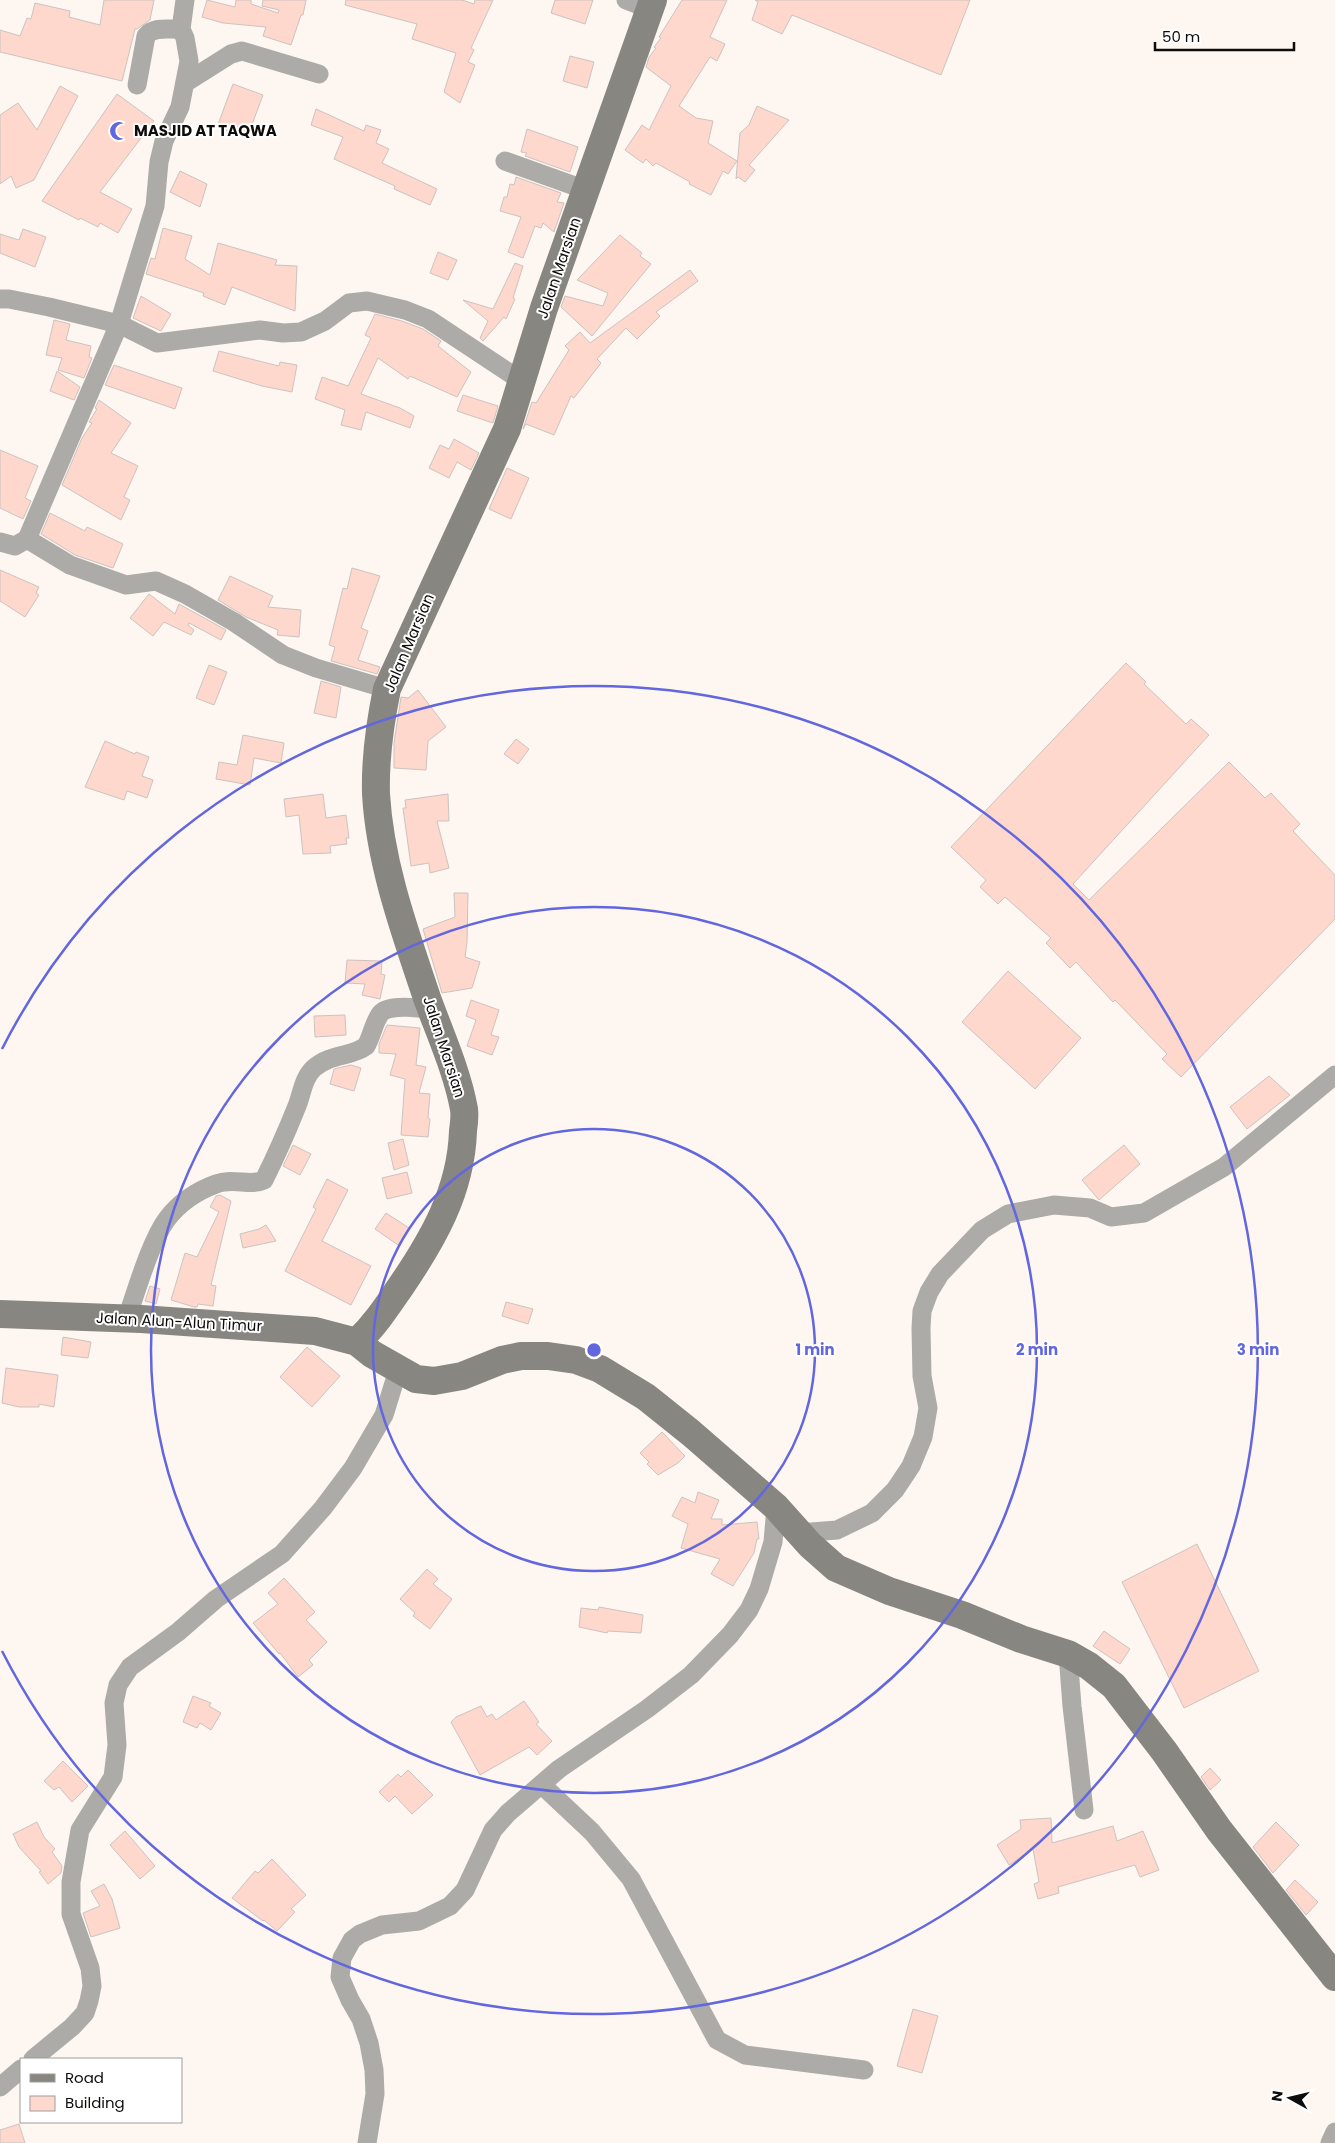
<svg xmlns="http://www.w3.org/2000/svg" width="1335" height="2143" font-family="Poppins,sans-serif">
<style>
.building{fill:#fed7cd;stroke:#ccc3c0}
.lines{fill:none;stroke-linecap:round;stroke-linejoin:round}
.street{stroke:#acaba8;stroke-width:19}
.secondary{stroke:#878681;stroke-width:28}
.ring{fill:none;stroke:#6266df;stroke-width:2.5}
.labels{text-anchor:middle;stroke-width:4;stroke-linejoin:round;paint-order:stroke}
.poi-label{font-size:15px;font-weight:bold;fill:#0e0c0a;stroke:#fff;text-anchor:start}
.street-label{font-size:15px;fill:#0e0c0a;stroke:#fff}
.centre{fill:#6266df;stroke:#fff;stroke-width:2.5}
.ring-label{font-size:15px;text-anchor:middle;font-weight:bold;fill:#6266df;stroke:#fff;stroke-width:4;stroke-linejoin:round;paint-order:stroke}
</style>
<rect width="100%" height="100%" fill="#fef7f1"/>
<g class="building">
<polygon points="104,0 154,0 150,20 137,29 135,29 122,81 0,52 0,30 20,36 27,18 31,19 35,3 70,11 69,17 100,25"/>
<polygon points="207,0 235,7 236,0 251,0 251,4 278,13 279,10 262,6 263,0 306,0 303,15 301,15 291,45 263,36 266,27 223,23 202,17"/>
<polygon points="346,0 462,0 474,4 475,0 493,0 471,48 474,50 468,62 475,65 460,103 444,92 456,53 412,39 417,24 345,5"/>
<polygon points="555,0 593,0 585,24 551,13"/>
<polygon points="682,0 727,0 710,37 725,44 717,61 710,57 679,106 696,118 713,121 708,143 737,161 728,174 723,171 711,195 689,184 690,182 656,163 653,166 646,159 643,163 625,150 642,125 649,130 671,86 646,67 649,57 656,48 654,47 661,38 659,37"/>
<polygon points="755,0 970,0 941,75 792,15 782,34 752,20 758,2"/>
<polygon points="570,56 594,62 587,88 563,81"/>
<polygon points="233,84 263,95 247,138 217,127"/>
<polygon points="60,86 78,96 34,180 16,188 11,176 0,184 0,115 18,103 37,130"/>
<polygon points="117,94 154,121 100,192 132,209 118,233 100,223 98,227 80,218 79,220 42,201"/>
<polygon points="757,106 789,120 749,165 755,170 745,182 738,177 736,179 740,133 749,125"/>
<polygon points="316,109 364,131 366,125 381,130 376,143 389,149 382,163 437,189 430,205 394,189 395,186 334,159 343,137 311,125"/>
<polygon points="527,129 578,147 570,172 525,156 527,153 521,152"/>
<polygon points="180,171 207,184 200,207 170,192"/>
<polygon points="516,177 561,193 557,202 564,203 554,232 543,223 541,228 535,226 523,258 508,252 521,217 500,211 504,197 507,197 510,184 514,185"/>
<polygon points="163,228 192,236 185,259 210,275 218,243 277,260 275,265 297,266 295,311 232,287 225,305 203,296 204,293 146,274 151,258 155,259"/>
<polygon points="23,229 46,237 35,267 0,253 0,234 19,240"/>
<polygon points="620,235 642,253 640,256 651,264 592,336 561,307 565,296 603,306 608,293 577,280"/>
<polygon points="438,252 457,260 448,280 430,273"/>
<polygon points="515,263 523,266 513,298 515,299 506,319 504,317 483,341 480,338 488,321 463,300 493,309"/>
<polygon points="690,270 698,281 656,312 660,316 637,339 626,328 597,359 601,363 574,398 571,396 554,435 526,424 523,429 532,402 536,403 569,350 565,346 580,332 590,343"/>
<polygon points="141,296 171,314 161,331 133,318"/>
<polygon points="375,314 402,321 423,329 441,341 438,346 471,372 457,397 410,376 408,379 378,358 361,394 400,408 414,416 410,428 366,412 361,430 341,425 345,410 315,399 322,377 348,386 371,338 365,335"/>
<polygon points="54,320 70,324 66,340 91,346 89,357 92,358 84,378 58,370 62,358 46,355"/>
<polygon points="219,351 279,366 280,362 297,365 292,392 262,386 213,371"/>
<polygon points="114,365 182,388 175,409 105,385"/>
<polygon points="57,371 80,387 74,400 50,391"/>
<polygon points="463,395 498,406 493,423 457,411"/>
<polygon points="99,400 131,423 111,453 138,466 124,497 130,500 121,520 62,485 82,438 92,423 89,422 97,409 95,408"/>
<polygon points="454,439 479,453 471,470 457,462 449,478 429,468 440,445 449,449"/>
<polygon points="0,450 38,466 25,498 31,501 23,519 0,508"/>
<polygon points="507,468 529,478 511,519 489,509"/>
<polygon points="50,513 85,531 87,527 123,544 113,568 75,555 41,534"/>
<polygon points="352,568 380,576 361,628 368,631 358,660 380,667 377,674 331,661 335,647 329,645 343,588 347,589"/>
<polygon points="0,570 39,587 36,593 39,595 25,617 0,601"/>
<polygon points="230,576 273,596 268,607 301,610 299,637 277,635 278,630 246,617 218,600"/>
<polygon points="149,594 175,614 179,604 226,630 221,640 189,623 188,625 194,630 191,635 164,622 153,636 130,618"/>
<polygon points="1126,663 1146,682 1144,684 1186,724 1191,719 1209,735 1073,884 1089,900 1229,762 1265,798 1271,793 1300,824 1293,831 1335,875 1335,919 1181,1077 1162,1059 1167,1054 1115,1000 1113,1002 1076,962 1070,968 1046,943 1051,938 1005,897 998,904 980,887 986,880 951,847"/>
<polygon points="209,665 227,672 214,705 196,698"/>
<polygon points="321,681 341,687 336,718 314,713"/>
<polygon points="418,690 446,727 428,741 426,770 394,768 394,743 401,697 408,698"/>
<polygon points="243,735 284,743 281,763 254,758 250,785 216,779 219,762 237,765"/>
<polygon points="516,739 529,749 518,764 504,754"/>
<polygon points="105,741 135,754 136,752 149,757 142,776 153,780 147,798 127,791 124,800 85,787"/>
<polygon points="323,794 326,818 346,815 349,838 346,838 347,844 330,846 331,853 303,854 299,815 286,817 284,799"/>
<polygon points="448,794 449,821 437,821 449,868 430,873 429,863 411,866 403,808 406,808 405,800"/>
<polygon points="454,893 468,893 467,942 465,957 480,962 472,988 442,993 423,929 455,917"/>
<polygon points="347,960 382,961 381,974 385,975 380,999 362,995 365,984 345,983"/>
<polygon points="1008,971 1081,1038 1035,1089 962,1022"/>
<polygon points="471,1000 499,1010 491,1035 499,1037 492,1055 467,1046 476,1020 466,1016"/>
<polygon points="345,1015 346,1035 315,1037 314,1016"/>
<polygon points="387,1025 420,1028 416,1065 426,1067 419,1093 430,1094 428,1118 430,1119 428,1137 401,1135 405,1079 390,1075 396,1054 379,1053 379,1044"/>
<polygon points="351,1065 361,1068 354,1091 330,1084 334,1069"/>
<polygon points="1269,1076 1290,1095 1247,1129 1230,1107"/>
<polygon points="403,1139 409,1165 394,1170 388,1143"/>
<polygon points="293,1145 311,1154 300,1175 283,1166"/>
<polygon points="1124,1145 1140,1164 1099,1200 1082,1180"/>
<polygon points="407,1172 412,1193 387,1199 382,1178"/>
<polygon points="327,1179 348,1190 322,1241 371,1266 351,1305 285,1271 316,1209 313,1207"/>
<polygon points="220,1195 231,1201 211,1285 216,1286 213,1306 198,1304 197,1307 194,1307 171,1300 185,1253 197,1257 219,1212 210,1207 216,1196"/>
<polygon points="386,1213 409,1228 398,1245 375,1229"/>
<polygon points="266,1225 276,1241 243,1248 240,1234 259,1229"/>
<polygon points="150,1286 160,1289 156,1304 145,1301"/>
<polygon points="506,1302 533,1309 528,1324 502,1316"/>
<polygon points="63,1337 91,1342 88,1358 61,1355"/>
<polygon points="307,1347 340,1376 312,1407 280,1377"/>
<polygon points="6,1368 58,1375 54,1407 39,1404 39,1407 19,1407 2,1403"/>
<polygon points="662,1432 685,1456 678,1463 658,1475 647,1464 649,1462 640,1453"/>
<polygon points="698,1492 719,1500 711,1519 722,1519 722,1525 757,1522 759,1539 757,1539 754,1553 733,1586 711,1574 720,1559 681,1548 688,1524 672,1516 682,1497 695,1503"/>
<polygon points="1197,1544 1259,1671 1184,1708 1122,1582"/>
<polygon points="427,1569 438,1579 433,1584 452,1599 430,1629 413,1616 415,1613 400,1599"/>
<polygon points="284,1578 315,1612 306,1620 327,1642 309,1660 313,1665 298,1677 280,1653 279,1654 253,1623 278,1604 268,1593"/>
<polygon points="599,1607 643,1615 641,1633 608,1631 607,1633 579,1627 581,1608 598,1610"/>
<polygon points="1104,1631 1130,1649 1120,1664 1093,1646"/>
<polygon points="193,1696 211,1703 209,1706 221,1713 211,1730 200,1723 197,1728 183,1722"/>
<polygon points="524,1701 539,1722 536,1724 552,1741 537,1755 529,1747 480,1775 451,1722 456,1717 481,1706 487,1717 492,1714 496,1720"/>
<polygon points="63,1761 88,1786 72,1802 59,1787 54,1790 44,1781"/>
<polygon points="1210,1768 1221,1780 1210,1790 1201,1777"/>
<polygon points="408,1770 433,1795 412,1814 395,1796 389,1802 379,1792 398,1774 401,1777"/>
<polygon points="1051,1818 1052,1843 1113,1826 1117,1841 1143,1831 1159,1870 1140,1877 1135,1865 1058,1887 1059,1893 1038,1899 1034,1884 1039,1882 1033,1849 1009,1865 997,1845 1021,1829 1020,1820"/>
<polygon points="37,1822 44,1837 55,1849 52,1852 62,1866 61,1873 48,1884 39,1872 41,1871 19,1847 13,1834"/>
<polygon points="1276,1822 1299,1845 1273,1873 1253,1847"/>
<polygon points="125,1831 155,1866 140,1879 110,1845"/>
<polygon points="272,1859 306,1895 291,1909 295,1912 277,1931 264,1920 263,1921 232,1898 255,1871 258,1873"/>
<polygon points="1295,1880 1318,1902 1306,1915 1286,1890"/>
<polygon points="104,1884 112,1899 120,1928 91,1937 83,1913 100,1906 91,1891"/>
<polygon points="913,2009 938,2016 922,2073 897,2066"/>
<polygon points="19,2124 25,2143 0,2143 0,2130"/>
</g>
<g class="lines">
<g class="street">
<polyline points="626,0 649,9"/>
<polyline points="185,83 231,54 242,51 319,74"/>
<path d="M137 85 146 36C154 26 169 30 181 29"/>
<polyline points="505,161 586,190"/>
<polyline points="0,299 9,299 49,307 119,324 157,343 260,330 283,333 301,332 325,321 349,303 367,301 405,310 428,319 523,382"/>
<polyline points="27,539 70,565 126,585 156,581 185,594 234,622 283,655 316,668 387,689"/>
<polyline points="0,542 15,546 27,539 119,324 155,206 159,162 164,141 180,107 189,61 185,38 181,29 185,0"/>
<path d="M127 1318C136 1292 151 1240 167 1219 179 1203 197 1191 216 1184 234 1177 250 1187 264 1180 276 1156 287 1131 297 1106 302 1094 303 1078 314 1068 331 1053 352 1057 366 1046 372 1036 374 1021 381 1013 389 1004 421 1008 433 1010"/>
<polyline points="798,1533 837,1530 872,1513 895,1490 911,1466 923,1437 928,1408 922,1376 921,1328 922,1311 929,1292 940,1274 982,1230 1008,1214 1054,1205 1090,1208 1111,1217 1144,1213 1224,1167 1335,1075"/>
<polyline points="1068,1654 1072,1706 1084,1810"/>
<polyline points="542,1785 592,1832 631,1879 717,2040 745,2055 864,2070"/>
<polyline points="33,2059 72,2027 85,2013 89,2001 92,1986 90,1968 71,1914 71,1882 80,1830 113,1777 117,1745 114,1703 118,1685 130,1667 178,1632 216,1599 282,1554 323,1508 353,1468 384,1415 398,1370"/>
<polyline points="0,2087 21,2069"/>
<polyline points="367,2143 375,2094 374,2070 369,2043 361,2019 350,2000 340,1977 342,1958 352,1940 360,1934 382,1925 419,1921 450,1906 465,1890 493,1830 508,1813 559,1769 647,1709 691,1675 730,1635 749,1610 759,1589 773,1542 776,1507"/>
<polyline points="1330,2143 1335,2132"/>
</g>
<g class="secondary">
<polyline points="0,1314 141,1319 315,1331 357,1342 372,1354 416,1379 434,1381 462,1376 502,1360 521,1356 548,1356 576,1360 600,1369 646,1397 691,1433 776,1507 810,1545 836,1568 889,1591 962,1615 1021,1639 1068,1654 1089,1666 1114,1686 1164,1751 1219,1830 1335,1977"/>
<path d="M357 1342C374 1326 386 1308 399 1289 432 1241 461 1192 463 1131 464 1124 465 1116 464 1109 457 1071 440 1034 427 998 405 932 380 864 376 794 375 759 380 723 387 689L507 429 544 308 653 0"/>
</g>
</g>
<g class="ring">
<circle cx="594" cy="1350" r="221"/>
<circle cx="594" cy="1350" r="443"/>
<path d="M2 1049A664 664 0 1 1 2 1651"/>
</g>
<defs>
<g id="mosque-bare" transform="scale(1.5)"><path d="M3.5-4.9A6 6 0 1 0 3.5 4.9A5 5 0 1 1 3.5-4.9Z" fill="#6266df" stroke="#fff" stroke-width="2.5" paint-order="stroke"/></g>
</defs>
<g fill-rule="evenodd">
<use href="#mosque-bare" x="119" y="131"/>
</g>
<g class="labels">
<g class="poi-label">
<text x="134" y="136">MASJID AT TAQWA</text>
</g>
<g class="street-label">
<text transform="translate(559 268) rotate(-71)" y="5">Jalan Marsian</text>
<text transform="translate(409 643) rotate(-67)" y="5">Jalan Marsian</text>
<text transform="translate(444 1047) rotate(72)" y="5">Jalan Marsian</text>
<text transform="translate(179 1322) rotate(3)" y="5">Jalan Alun-Alun Timur</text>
</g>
</g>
<circle cx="594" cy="1350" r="8" class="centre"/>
<g class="ring-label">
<text x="815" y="1355">1 min</text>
<text x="1037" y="1355">2 min</text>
<text x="1258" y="1355">3 min</text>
</g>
<rect x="20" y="2058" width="162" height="65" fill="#ffffff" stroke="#9f9e9d"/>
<rect x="30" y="2074" width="25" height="8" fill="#878681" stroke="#9f9e9d"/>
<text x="65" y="2083" font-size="15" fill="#0e0c0a">Road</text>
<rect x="30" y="2096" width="25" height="15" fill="#fed7cd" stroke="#9f9e9d"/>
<text x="65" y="2108" font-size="15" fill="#0e0c0a">Building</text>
<g transform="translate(1290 2098) rotate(278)" stroke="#ffffff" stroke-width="4" paint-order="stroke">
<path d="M0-4L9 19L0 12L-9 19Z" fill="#0e0c0a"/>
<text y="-8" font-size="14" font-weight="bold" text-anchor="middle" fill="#0e0c0a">N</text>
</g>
<path d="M1155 42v8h139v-8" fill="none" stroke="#0e0c0a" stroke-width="2.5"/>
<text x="1162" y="42" font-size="15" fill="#0e0c0a" stroke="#ffffff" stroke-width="4" paint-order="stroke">50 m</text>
</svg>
